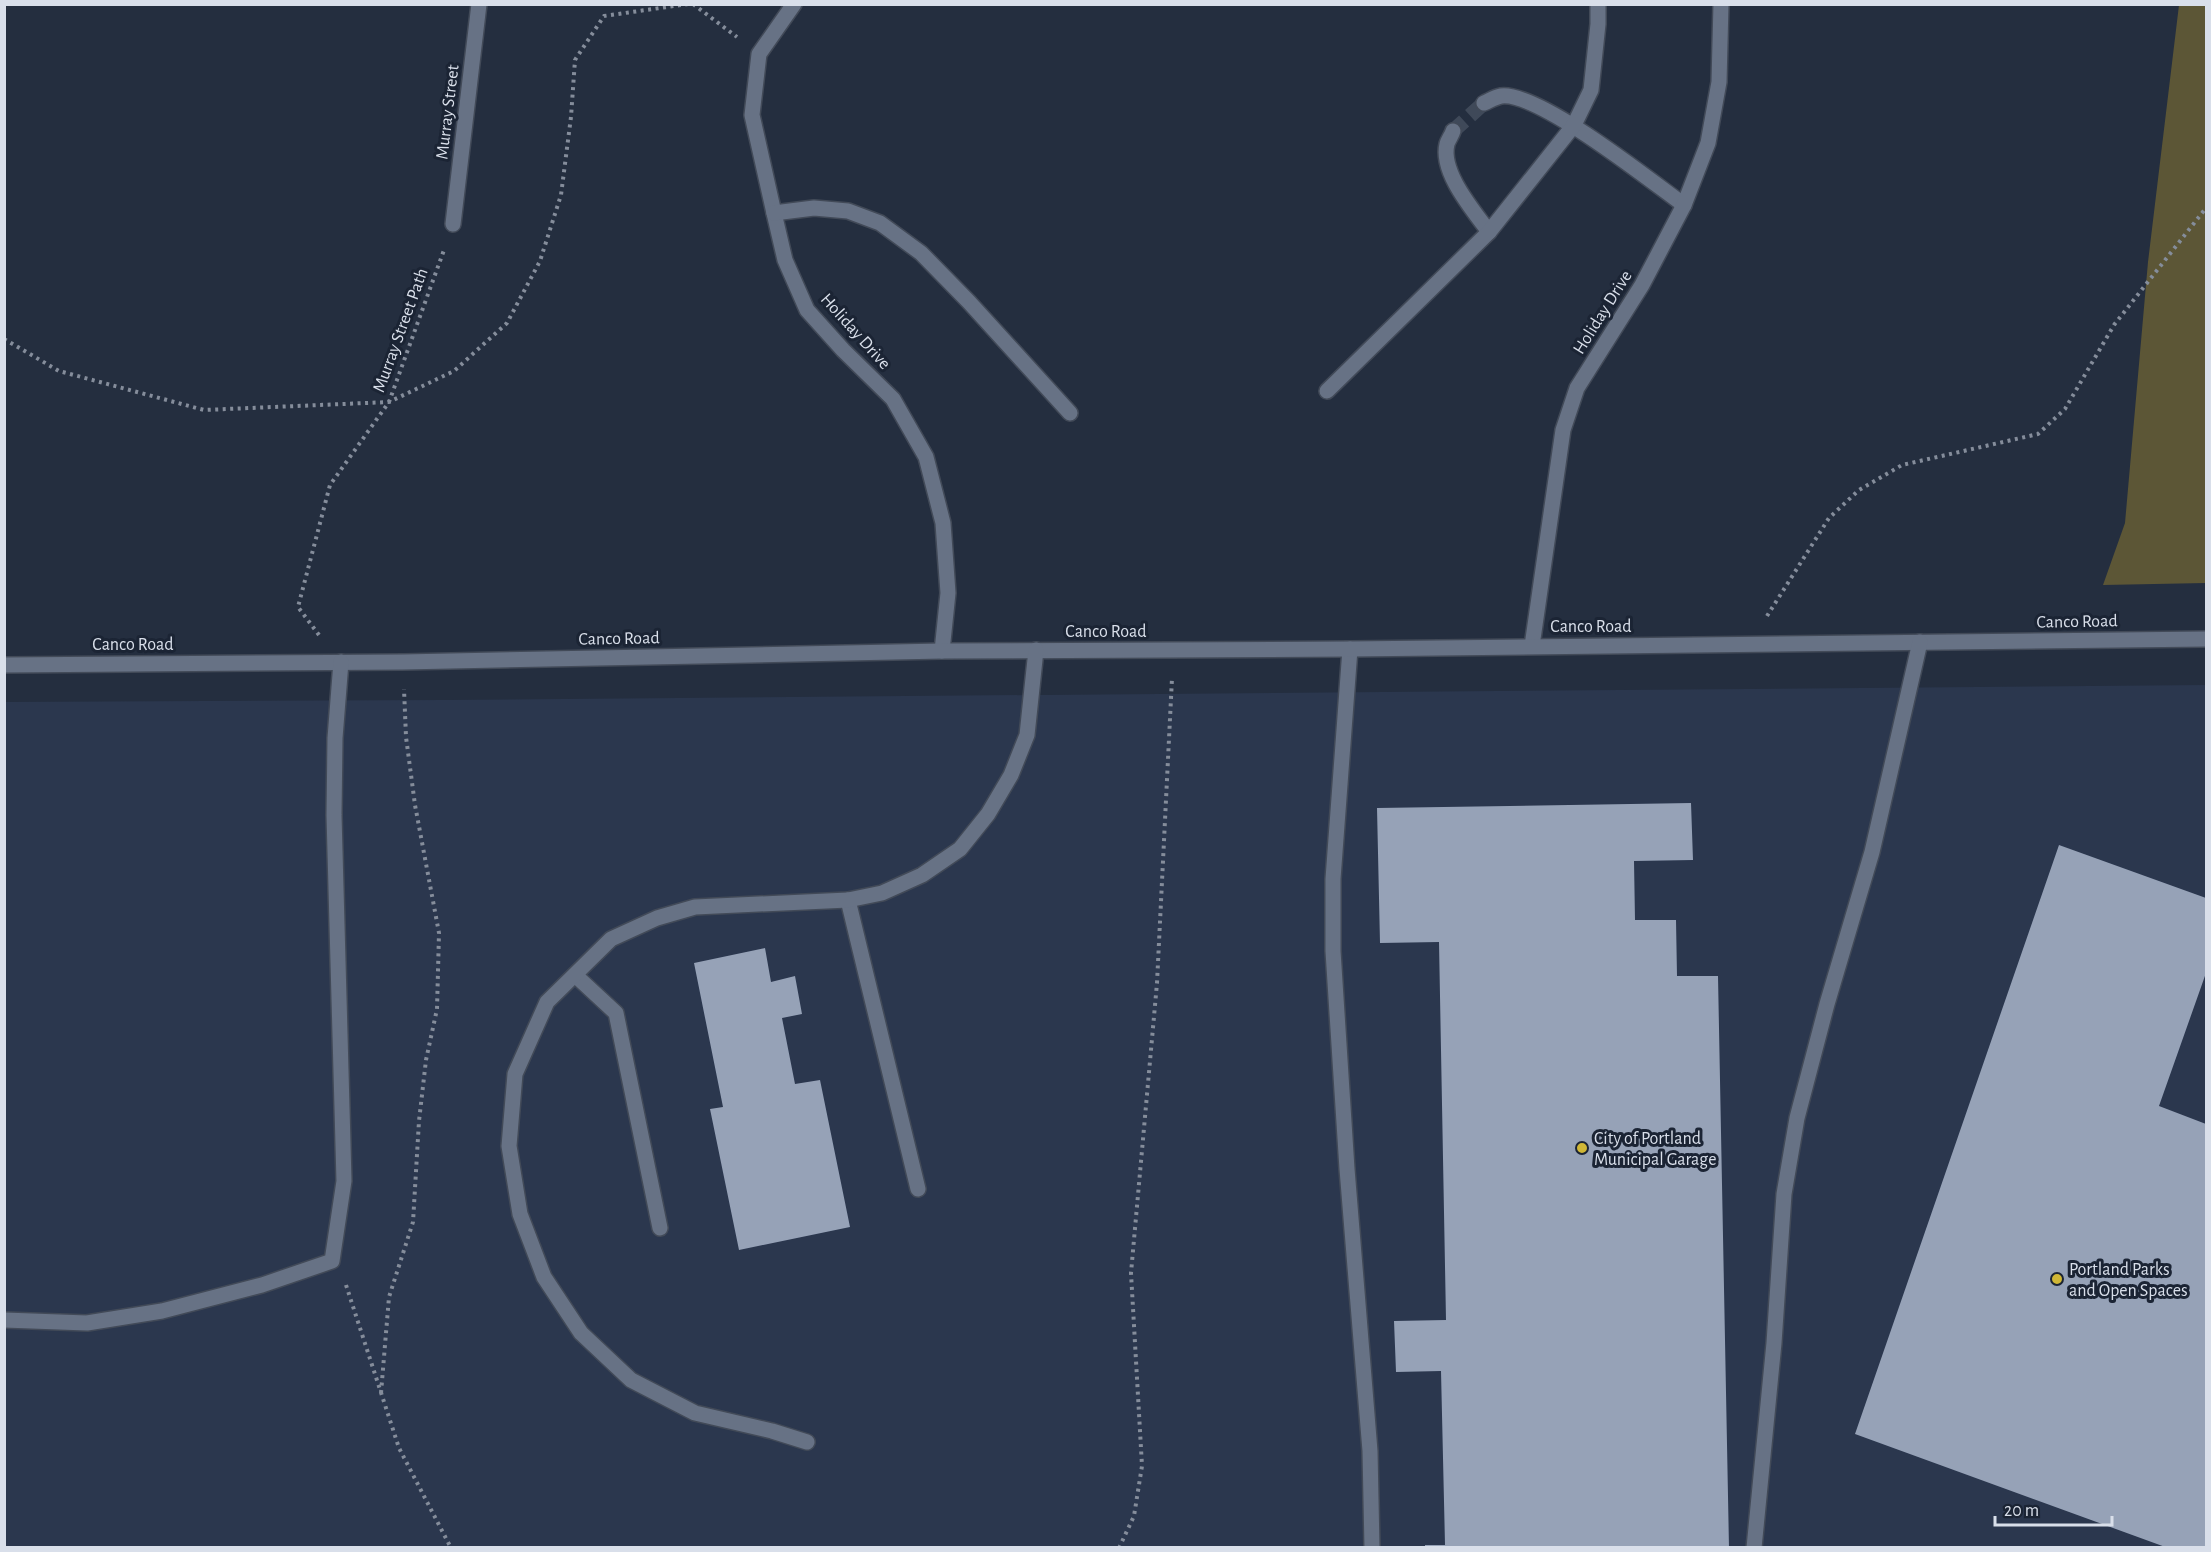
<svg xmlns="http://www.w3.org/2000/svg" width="2211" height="1552" font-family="'Alegreya Sans',sans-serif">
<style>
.built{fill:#2b374e}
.green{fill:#5c5636}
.building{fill:#96a2b7}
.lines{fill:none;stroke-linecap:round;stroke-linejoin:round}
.minor-tunnel{stroke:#3f4959;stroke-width:15;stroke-dasharray:15 8;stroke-linecap:butt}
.minor-casing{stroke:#424a58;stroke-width:18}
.path{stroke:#858d9b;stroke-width:4;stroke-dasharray:3 4.5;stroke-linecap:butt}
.minor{stroke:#677285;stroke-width:15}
.poi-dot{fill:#d0b736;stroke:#1b2434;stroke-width:2}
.labels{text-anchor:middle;stroke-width:6;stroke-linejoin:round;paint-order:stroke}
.street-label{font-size:18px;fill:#d9dfea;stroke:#1b2434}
.poi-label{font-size:18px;fill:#d9dfea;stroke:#1b2434;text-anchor:start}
</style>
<rect width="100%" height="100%" fill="#242e3f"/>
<polygon class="built" points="2206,685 2206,1547 5,1547 4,702 445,700"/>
<polygon class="green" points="2179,5 2206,5 2206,583 2103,585 2125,523 2148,262"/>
<g class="building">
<polygon points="1691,803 1693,860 1634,861 1635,920 1676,920 1677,976 1718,976 1729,1548 1425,1548 1425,1545 1445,1545 1441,1371 1396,1372 1394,1321 1446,1320 1439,942 1380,943 1377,808"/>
<polygon points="2059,845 2206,898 2206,973 2159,1106 2206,1124 2206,1548 2168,1548 1855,1434"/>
<polygon points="765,948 771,982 795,976 802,1014 782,1018 795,1084 820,1080 850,1227 739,1250 710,1109 723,1107 694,963"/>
</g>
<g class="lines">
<polyline class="minor-tunnel" points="1453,131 1484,103"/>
<g class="minor-casing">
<g id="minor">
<polyline points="794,4 759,54 752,115 774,213 785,260 807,310 843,350 893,399 926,457 943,523 948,593 942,651"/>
<path d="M1484 103C1489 101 1495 97 1501 96 1538 91 1651 181 1684 205"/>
<path d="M1453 131C1452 135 1448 140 1447 144 1440 172 1473 210 1489 232"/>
<polyline points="774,213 814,208 848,211 880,223 921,253 969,302 1070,413"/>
<polyline points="453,224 479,4"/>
<polyline points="1327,391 1489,232 1574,125 1591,90 1598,24 1598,4"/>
<polyline points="1532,646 1563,430 1577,388 1642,285 1684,205 1708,143 1719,82 1721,4"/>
<polyline points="1350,649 1333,879 1333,951 1347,1169 1370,1451 1372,1548"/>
<polyline points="4,665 403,662 942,651 1350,649 2206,639"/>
<polyline points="848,900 918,1189"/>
<polyline points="575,975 616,1013 660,1228"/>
<polyline points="4,1320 87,1323 162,1311 262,1285 332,1261 344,1181 334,815 335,738 341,662"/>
<polyline points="807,1442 772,1431 695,1413 631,1380 581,1333 544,1277 520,1214 509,1146 515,1074 547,1002 611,939 657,918 695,907 848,900 882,893 922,875 960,849 988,814 1011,775 1027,735 1036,650"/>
<polyline points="1754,1548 1774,1343 1784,1194 1797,1118 1827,1004 1872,852 1920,642"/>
</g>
</g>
<g class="path">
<polyline points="693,4 737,37"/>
<polyline points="4,339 59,371 204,410 389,402 454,371 507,323 540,261 561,195 571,117 575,60 604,16 688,4"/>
<polyline points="1767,616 1829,518 1859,490 1902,465 2038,434 2065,409 2114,325 2206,208"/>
<polyline points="319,635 298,607 330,485 389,402 444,250"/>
<polyline points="346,1285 399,1448 451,1548"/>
<polyline points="381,1393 389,1297 413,1222 419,1121 426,1060 437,1009 439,933 415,805 406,737 404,689"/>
<polyline points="1119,1548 1134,1516 1142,1466 1131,1273 1157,983 1172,678"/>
</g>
<use href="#minor" class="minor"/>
</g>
<g class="poi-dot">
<circle cx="1582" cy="1148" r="6"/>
<circle cx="2057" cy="1279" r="6"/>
</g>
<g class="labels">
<g class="street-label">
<text transform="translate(447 112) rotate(-83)" y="6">Murray Street</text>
<text transform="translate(1602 312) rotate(-58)" y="6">Holiday Drive</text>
<text transform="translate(400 330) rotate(-70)" y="6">Murray Street Path</text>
<text transform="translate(856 331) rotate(48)" y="6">Holiday Drive</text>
<text transform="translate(2077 621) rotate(-1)" y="6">Canco Road</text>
<text x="1591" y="632">Canco Road</text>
<text x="1106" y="637">Canco Road</text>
<text transform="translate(619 638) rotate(-1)" y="6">Canco Road</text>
<text x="133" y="650">Canco Road</text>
</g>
<g class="poi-label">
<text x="1594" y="1144">City of Portland<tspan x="1594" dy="21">Municipal Garage</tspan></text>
<text x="2069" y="1275">Portland Parks<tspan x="2069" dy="21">and Open Spaces</tspan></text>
</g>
</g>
<rect width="2211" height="1552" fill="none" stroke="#d9dfea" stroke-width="12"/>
<path d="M1995 1516v9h117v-9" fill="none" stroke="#d9dfea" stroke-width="3"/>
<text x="2004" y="1516" font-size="18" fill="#d9dfea" stroke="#1b2434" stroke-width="4.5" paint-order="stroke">20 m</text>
</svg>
